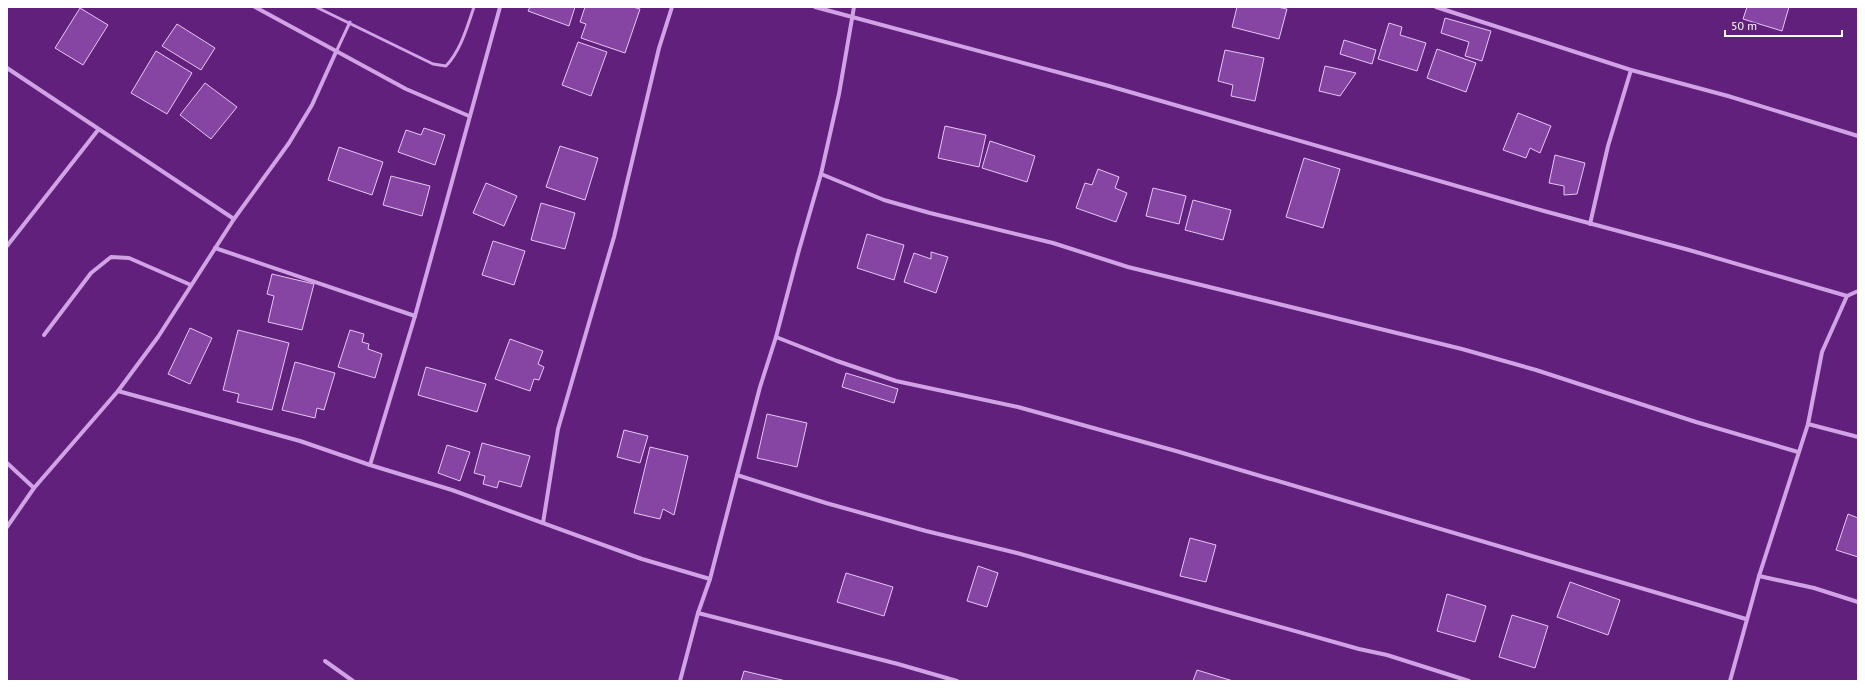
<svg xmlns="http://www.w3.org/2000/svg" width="1865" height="688" font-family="'PT Sans',sans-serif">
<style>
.building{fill:#8645a2;stroke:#e6c5f5}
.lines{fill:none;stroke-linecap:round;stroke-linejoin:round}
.lane{stroke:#d1a2e6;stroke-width:3}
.street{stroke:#d1a2e6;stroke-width:4}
</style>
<rect width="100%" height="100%" fill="#60207b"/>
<g class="building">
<polygon points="530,7 575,7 569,26 528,11"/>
<polygon points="585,7 633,7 640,9 625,53 581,38 586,24 580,22"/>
<polygon points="1237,7 1277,7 1287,9 1279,39 1232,27"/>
<polygon points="1747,7 1789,7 1782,31 1743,19"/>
<polygon points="80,8 108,25 83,65 55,48"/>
<polygon points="1445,18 1491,31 1482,61 1465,56 1469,42 1441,33"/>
<polygon points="1389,23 1402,27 1400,35 1426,43 1417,71 1378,59"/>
<polygon points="177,24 215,48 201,70 162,46"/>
<polygon points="1344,40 1376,50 1372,64 1340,54"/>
<polygon points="578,42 607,52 591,96 562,85"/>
<polygon points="1437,49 1476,63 1466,92 1427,78"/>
<polygon points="1225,50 1264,58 1255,101 1231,96 1233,85 1218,81"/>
<polygon points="156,51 192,73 167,114 131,93"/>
<polygon points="1325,66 1356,73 1340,96 1319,91"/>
<polygon points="205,83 237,107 211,139 180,115"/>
<polygon points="1518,113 1551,126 1540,153 1530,148 1526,158 1503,150"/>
<polygon points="945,126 986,135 979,167 938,158"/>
<polygon points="424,128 445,135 435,165 398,152 406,130 421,135"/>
<polygon points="990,141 1035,156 1027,182 982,168"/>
<polygon points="560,146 598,158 585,200 546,187"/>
<polygon points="339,147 383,162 372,195 328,180"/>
<polygon points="1555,155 1585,163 1577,194 1564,195 1564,186 1549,183"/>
<polygon points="1304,158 1340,169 1323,228 1286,217"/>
<polygon points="1098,169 1119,177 1115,188 1127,193 1116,222 1076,208 1085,183 1092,185"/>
<polygon points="391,176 430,186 422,216 383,205"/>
<polygon points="486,183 517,196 504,226 473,213"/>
<polygon points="1153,188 1186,196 1179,224 1146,216"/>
<polygon points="1193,200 1231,210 1223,240 1185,230"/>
<polygon points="541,203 575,213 565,249 531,240"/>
<polygon points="867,234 904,245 894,280 857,268"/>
<polygon points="493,241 525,251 514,285 482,275"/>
<polygon points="931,252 948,257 936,293 904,282 914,253 931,259"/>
<polygon points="272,274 314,284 302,330 268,322 274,296 267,294"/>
<polygon points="190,328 212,338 190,384 168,374"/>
<polygon points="238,330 289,343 272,410 237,402 239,394 223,390"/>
<polygon points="350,330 364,334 362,342 369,344 368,349 382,354 375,378 338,367"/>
<polygon points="510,339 543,351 538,364 544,367 539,380 534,379 530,391 495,379"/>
<polygon points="295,362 335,373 324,410 317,408 315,418 282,410"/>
<polygon points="426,367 486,384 477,412 418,395"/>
<polygon points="846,373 898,389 894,403 842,387"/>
<polygon points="767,414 807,423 797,467 757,458"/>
<polygon points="624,430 648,436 640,463 617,457"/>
<polygon points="482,443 530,456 521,487 499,481 497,488 483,484 485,476 474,473"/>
<polygon points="447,445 470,452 460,481 438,473"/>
<polygon points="650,447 688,456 674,515 663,509 660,519 634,513"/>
<polygon points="1848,514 1858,518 1858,557 1836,550"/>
<polygon points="1190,538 1216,545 1206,582 1180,576"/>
<polygon points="978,566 998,573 987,607 967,601"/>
<polygon points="846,573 893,587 884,616 837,602"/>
<polygon points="1570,582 1620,600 1608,635 1557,617"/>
<polygon points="1447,594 1486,606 1475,642 1437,631"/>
<polygon points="1512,615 1548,626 1535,668 1499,657"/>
<polygon points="1197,670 1233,681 1193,681"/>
<polygon points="744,671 786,681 741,681"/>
</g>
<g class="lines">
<g class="lane">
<path d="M316 7 433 64 446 66C461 50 467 27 474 7"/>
<polyline points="336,52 350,22"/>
</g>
<g class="street">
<polyline points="255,7 406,89 469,116"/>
<polyline points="815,7 1109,86 1544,211 1689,250 1847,296"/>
<polyline points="1436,7 1631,70 1728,96 1858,136"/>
<polyline points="7,68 234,219"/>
<polyline points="821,174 884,200 930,213 1053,243 1128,267 1462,349 1536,370 1696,422 1798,452"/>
<polyline points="1590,224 1608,146 1631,70"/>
<polyline points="7,246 98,130"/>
<polyline points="215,248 415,316"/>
<polyline points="44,335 91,273 111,257 129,258 191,285"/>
<polyline points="776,337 837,361 896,381 1018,407 1176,451 1746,619"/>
<polyline points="118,391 300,441 370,465 452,490 642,559 710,579"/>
<polyline points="1808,424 1858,437"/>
<polyline points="7,463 34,488"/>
<polyline points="370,465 415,316 500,7"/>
<polyline points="737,475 826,503 926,531 1017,553 1359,649 1387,655 1469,681"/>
<polyline points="543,523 558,429 614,237 659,48 672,7"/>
<polyline points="7,527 34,488 118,391 158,337 234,219 289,143 312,105 336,52"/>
<polyline points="1759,576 1814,588 1858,602"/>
<polyline points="698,613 898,664 957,681"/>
<polyline points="325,661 353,681"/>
<polyline points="680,681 698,613 710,579 760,387 776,337 799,250 821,174 839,94 854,7"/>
<polyline points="1730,681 1759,576 1808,424 1822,352 1847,296 1858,291"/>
</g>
</g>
<rect width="1865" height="688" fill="none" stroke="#ffffff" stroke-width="16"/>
<path d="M1725 30v6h117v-6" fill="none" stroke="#ffffff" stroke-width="2"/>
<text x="1731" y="30" font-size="12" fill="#ffffff" stroke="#60207b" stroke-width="3" paint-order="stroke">50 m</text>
</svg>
